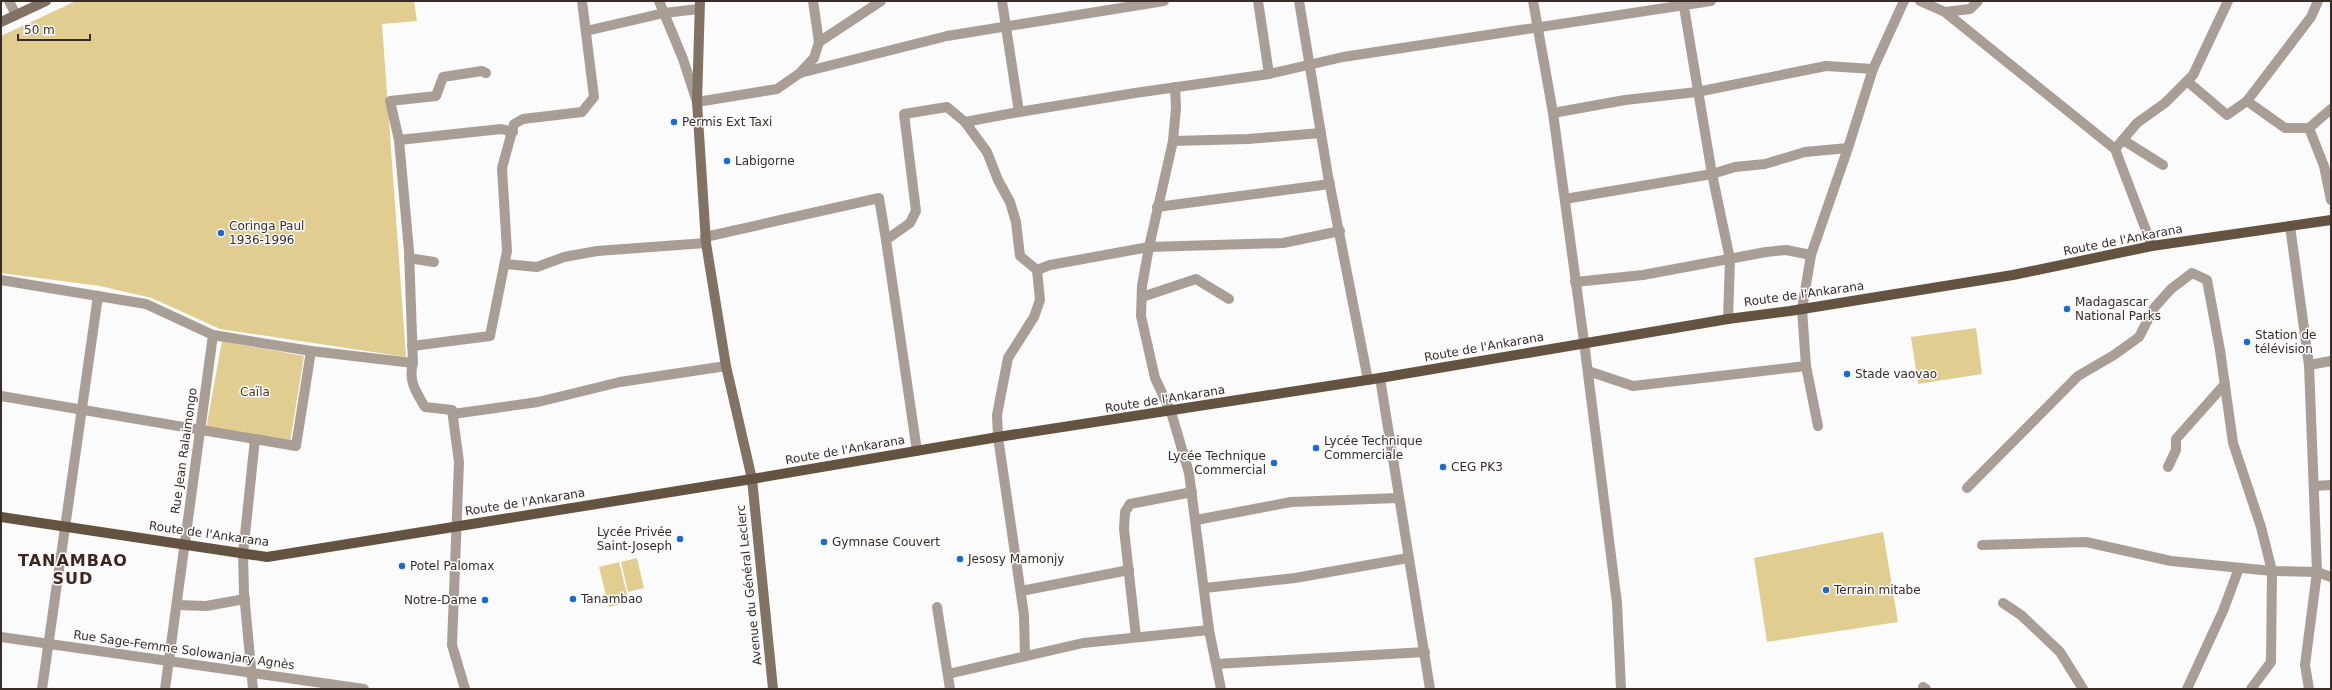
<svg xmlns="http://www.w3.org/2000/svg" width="2332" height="690" font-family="'DejaVu Sans',sans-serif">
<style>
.green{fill:#e1cd90}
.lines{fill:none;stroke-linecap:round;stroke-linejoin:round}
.street{stroke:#a99e95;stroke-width:10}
.secondary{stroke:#817264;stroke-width:10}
.primary{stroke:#655342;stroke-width:10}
.poi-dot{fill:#196ad4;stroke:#fbfbfb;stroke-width:1.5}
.labels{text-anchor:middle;stroke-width:3;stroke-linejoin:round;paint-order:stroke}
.poi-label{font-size:12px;fill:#392c28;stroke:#fbfbfb;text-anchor:start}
.street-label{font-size:12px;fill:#392c28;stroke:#fbfbfb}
.park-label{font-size:12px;fill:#4b401d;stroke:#fbfbfb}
.district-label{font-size:16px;font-weight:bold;letter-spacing:1px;fill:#40261f;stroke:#fbfbfb}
</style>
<rect width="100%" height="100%" fill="#fbfbfb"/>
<g class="green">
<polygon points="76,1 414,1 417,21 382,24 406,357 220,329 152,298 100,286 1,273 1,36"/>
<polygon points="1976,328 1982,374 1918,384 1911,337"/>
<polygon points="222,341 304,356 290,442 206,429"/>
<polygon points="1883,532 1898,622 1767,642 1754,558"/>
<polygon points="637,558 644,588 628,592 621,562"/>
<polygon points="619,562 629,602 609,607 599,567"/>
</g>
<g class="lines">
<g class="street">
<polyline points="9,1 16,15"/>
<polyline points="659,1 664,13 699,9"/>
<polyline points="813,1 819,42"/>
<polyline points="1002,1 1019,112 1135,93 1269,74 1343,57 1711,1"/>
<polyline points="1258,1 1269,74"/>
<polyline points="1299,1 1328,176 1368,380"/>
<polyline points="1533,1 1553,113 1584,342 1617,603 1621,689"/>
<polyline points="1683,1 1712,174 1730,259 1728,319"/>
<polyline points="1920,1 1945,12 2115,149 2152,246"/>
<polyline points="1945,12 1970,9 1978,1"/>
<polyline points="586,31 664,13 683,59 697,102 777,89 800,73 947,36 1164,1"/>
<polyline points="800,73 814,58 819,42 881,1"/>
<polyline points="2187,81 2227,115 2247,101 2285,128 2309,128"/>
<polyline points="1175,87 1176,108 1173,141 1149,247 1142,286 1141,316 1155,378 1171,412 1189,473 1209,630 1221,689"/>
<polyline points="2247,101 2311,17 2318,1"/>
<polyline points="2331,109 2309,128 2324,166 2331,200"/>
<polyline points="1553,113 1625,100 1697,92 1826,66 1873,69"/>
<polyline points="965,122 987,152 998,180 1010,202 1016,222 1020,256 1037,270 1050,265 1149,247 1283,243 1340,231"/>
<polyline points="399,140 390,101 436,96 443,77 482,71 486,73"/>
<polyline points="2123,140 2163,165"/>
<polyline points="1173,141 1248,139 1321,133"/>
<polyline points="2115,149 2137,123 2165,103 2193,75 2228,1"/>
<polyline points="1565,199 1712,174 1735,167 1765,164 1805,152 1848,148"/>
<polyline points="1157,207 1330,184"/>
<polyline points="2290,226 2309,365 2317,572 2305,665 2309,689"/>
<polyline points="705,237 879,198 886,240"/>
<polyline points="409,258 434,262"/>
<polyline points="505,264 537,267 564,257 597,251 706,243"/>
<polyline points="1,280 146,304 213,335 311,351 413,363 409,251 399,140 501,129 513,132"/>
<polyline points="1575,282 1643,275 1766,252 1786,250 1811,255"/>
<polyline points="1142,297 1196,279 1229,299"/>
<polyline points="412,346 490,336 507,251 502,168 514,124 523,119 582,112 594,97 582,1"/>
<path d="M413 363C408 381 416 392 425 407L452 410 459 462 452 645 465 689"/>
<polyline points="2309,365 2331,361"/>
<polyline points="1588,371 1633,386 1806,366"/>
<polyline points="1380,378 1430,689"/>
<polyline points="1,396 296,446 311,351"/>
<polyline points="453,414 538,402 620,382 726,366"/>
<polyline points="1818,426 1806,366 1802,309 1811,255 1848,148 1873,69 1904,1"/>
<polyline points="917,451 886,240 910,223 916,211 904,114 947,107 965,122 1019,112"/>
<polyline points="2168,467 2176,450 2176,439 2225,384"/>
<polyline points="2314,486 2331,485"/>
<polyline points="1967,488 2078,376 2114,355 2139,337 2154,308 2171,289 2192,273 2207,280 2220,350 2233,443 2261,527 2272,571 2271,662 2251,689"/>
<polyline points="1196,520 1291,502 1398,498"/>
<polyline points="1982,545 2086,542 2171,561 2272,571 2317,572 2331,577"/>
<polyline points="1205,588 1295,578 1408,558"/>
<polyline points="1021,591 1129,570"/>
<polyline points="2003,603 2021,615 2060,652 2083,689"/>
<polyline points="177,605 206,606 245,599"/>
<polyline points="937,607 950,689"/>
<polyline points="1,637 364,689"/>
<polyline points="1136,637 1124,529 1125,512 1130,504 1192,492"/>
<polyline points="1025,656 1024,615 998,437 997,415 1008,358 1034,317 1040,300 1037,270"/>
<polyline points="1216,664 1425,652"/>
<polyline points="948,674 1083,643 1209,630"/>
<polyline points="1923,687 1926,689"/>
<polyline points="42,689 98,296"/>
<polyline points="165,689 213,335"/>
<polyline points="253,689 244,593 243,554 255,439"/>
<polyline points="2187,689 2223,611 2239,568"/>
</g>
<g class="secondary">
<polyline points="700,1 697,102 706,243 726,366 752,479 773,689"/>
<polyline points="1,22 46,1"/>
</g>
<polyline class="primary" points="1,517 267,557 752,479 998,437 1380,378 1728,319 1790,311 2013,275 2152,246 2331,220"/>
</g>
<g class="poi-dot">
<circle cx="674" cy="122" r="4"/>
<circle cx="727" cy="161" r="4"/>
<circle cx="221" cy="233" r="4"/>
<circle cx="2067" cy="309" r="4"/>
<circle cx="2247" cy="342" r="4"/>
<circle cx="1847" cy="374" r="4"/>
<circle cx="1316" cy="448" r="4"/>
<circle cx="1274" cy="463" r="4"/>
<circle cx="1443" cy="467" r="4"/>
<circle cx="680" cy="539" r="4"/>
<circle cx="824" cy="542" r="4"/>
<circle cx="960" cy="559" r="4"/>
<circle cx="402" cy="566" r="4"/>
<circle cx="1826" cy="590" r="4"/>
<circle cx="573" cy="599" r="4"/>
<circle cx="485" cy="600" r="4"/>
</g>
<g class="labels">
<g class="poi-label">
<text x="682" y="126">Permis Ext Taxi</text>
<text x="735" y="165">Labigorne</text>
<text x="229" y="230">Coringa Paul<tspan x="229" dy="14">1936-1996</tspan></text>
<text x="2075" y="306">Madagascar<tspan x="2075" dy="14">National Parks</tspan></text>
<text x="2255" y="339">Station de<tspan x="2255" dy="14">télévision</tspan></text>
<text x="1855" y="378">Stade vaovao</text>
<text x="1324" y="445">Lycée Technique<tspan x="1324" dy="14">Commerciale</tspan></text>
<text x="1266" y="460" text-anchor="end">Lycée Technique<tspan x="1266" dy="14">Commercial</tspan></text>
<text x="1451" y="471">CEG PK3</text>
<text x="672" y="536" text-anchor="end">Lycée Privée<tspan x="672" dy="14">Saint-Joseph</tspan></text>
<text x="832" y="546">Gymnase Couvert</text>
<text x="968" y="563">Jesosy Mamonjy</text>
<text x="410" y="570">Potel Palomax</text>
<text x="1834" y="594">Terrain mitabe</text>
<text x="581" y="603">Tanambao</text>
<text x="477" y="604" text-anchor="end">Notre-Dame</text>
</g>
<g class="street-label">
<text transform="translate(2123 240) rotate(-11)" y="4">Route de l'Ankarana</text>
<text transform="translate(1804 294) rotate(-8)" y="4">Route de l'Ankarana</text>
<text transform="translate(1484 347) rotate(-10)" y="4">Route de l'Ankarana</text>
<text transform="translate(1165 399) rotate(-9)" y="4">Route de l'Ankarana</text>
<text transform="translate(845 450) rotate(-10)" y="4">Route de l'Ankarana</text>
<text transform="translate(184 451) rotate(-82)" y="4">Rue Jean Ralaimongo</text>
<text transform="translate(525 502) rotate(-9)" y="4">Route de l'Ankarana</text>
<text transform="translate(209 534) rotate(8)" y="4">Route de l'Ankarana</text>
<text transform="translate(749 585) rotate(-96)" y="4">Avenue du Général Leclerc</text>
<text transform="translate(184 650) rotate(8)" y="4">Rue Sage-Femme Solowanjary Agnès</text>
</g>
<g class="park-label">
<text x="255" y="396">Caïla</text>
</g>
<g class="district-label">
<text x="73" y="566">TANAMBAO<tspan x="73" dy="18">SUD</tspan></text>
</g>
</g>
<rect width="2332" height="690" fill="none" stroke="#392c28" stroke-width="4"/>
<path d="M18 34v6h72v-6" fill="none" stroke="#392c28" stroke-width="2"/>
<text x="24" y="34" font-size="12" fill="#392c28" stroke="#fbfbfb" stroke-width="3" paint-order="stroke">50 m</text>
</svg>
